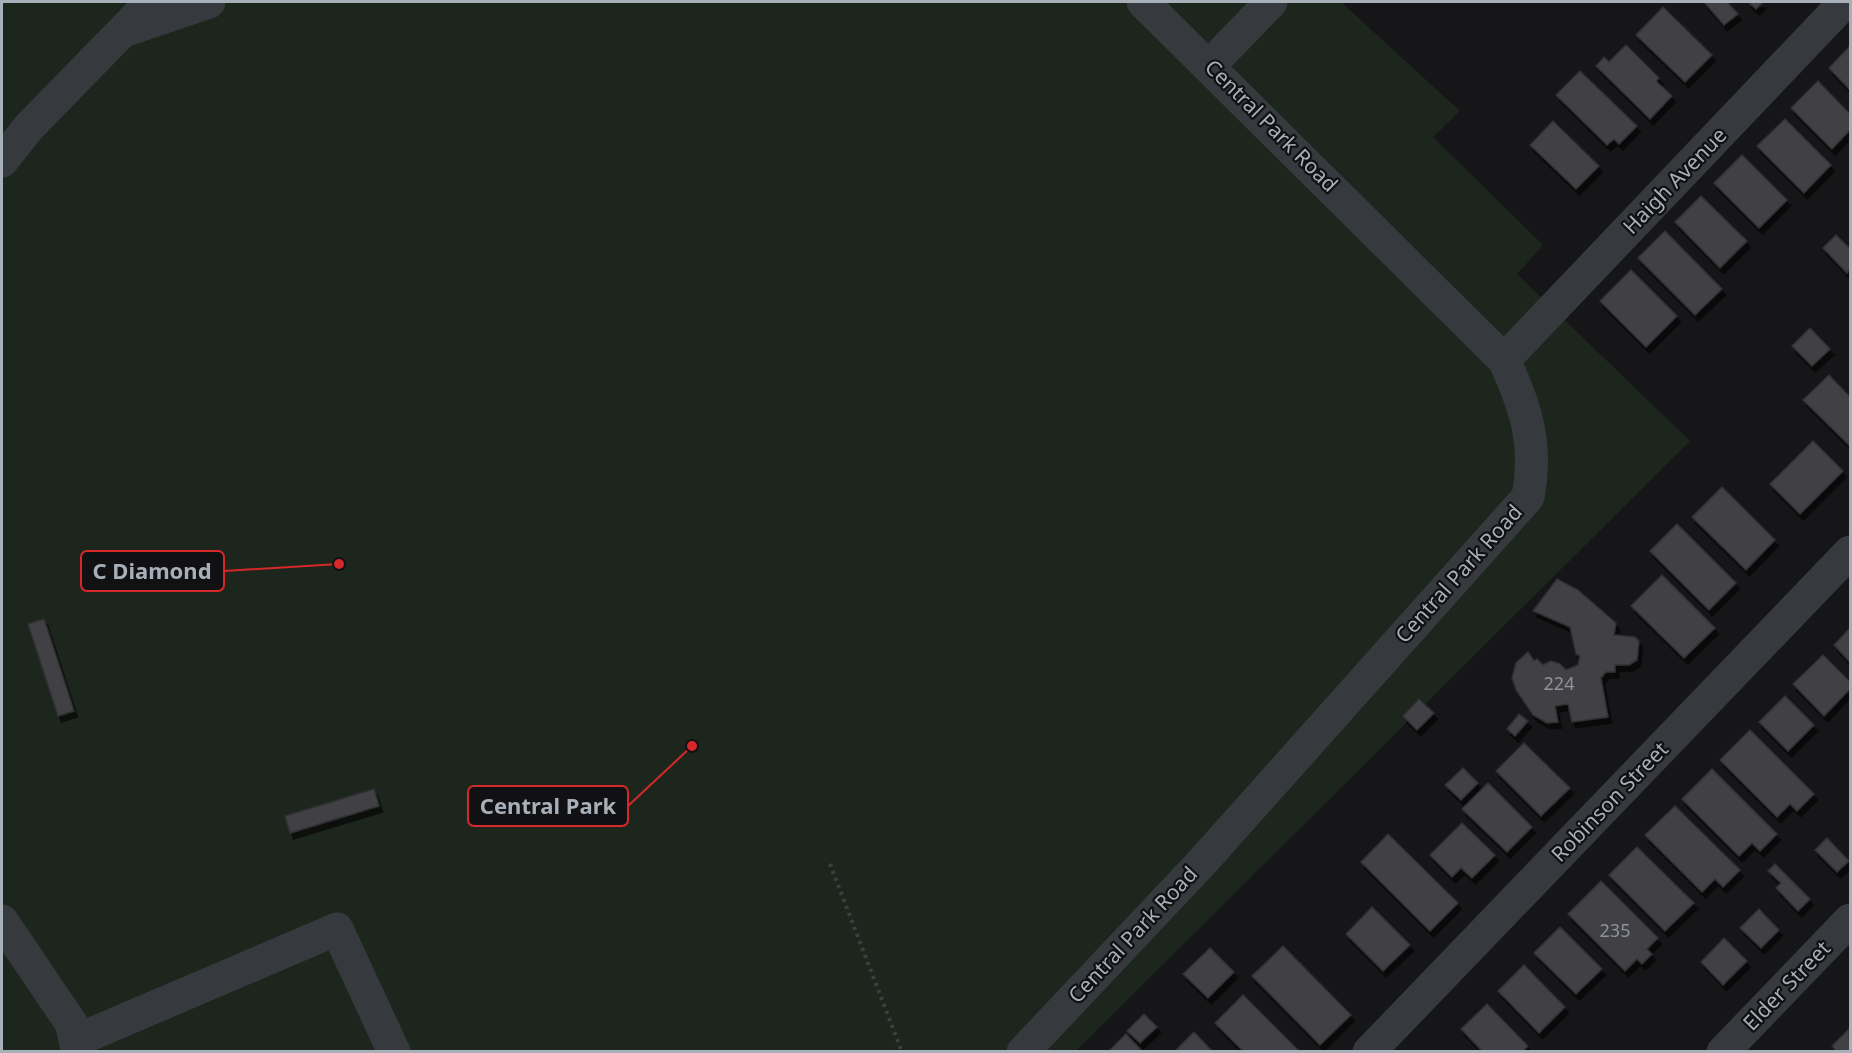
<svg xmlns="http://www.w3.org/2000/svg" width="1852" height="1053" font-family="'Noto Sans',sans-serif">
<style>
.green{fill:#1d261d}
.building{fill:#404145;stroke:#303034;stroke-width:1.5;filter:url(#shadow)}
.lines{fill:none;stroke-linecap:round;stroke-linejoin:round}
.path{stroke:#3c4044;stroke-width:4;stroke-dasharray:3 4.5;stroke-linecap:butt}
.minor{stroke:#36393d;stroke-width:33}
.labels{text-anchor:middle;stroke-width:4.5;stroke-linejoin:round;paint-order:stroke}
.number-label{font-size:18px;fill:#8d949c}
.street-label{font-size:21px;fill:#a7afb9;stroke:#111113}
.leader{fill:none;stroke:#d62828;stroke-width:2}
.callout-dot{fill:#d62828;stroke:#111113;stroke-width:2}
.callout{fill:#111113;stroke:#d62828;stroke-width:2}
.callout-label{font-size:22px;text-anchor:middle;font-weight:bold;fill:#a7afb9}
</style>
<defs>
<filter id="shadow"><feDropShadow dx="3.5" dy="6" stdDeviation="0" flood-color="#0009"/></filter>
</defs>
<rect width="100%" height="100%" fill="#161618"/>
<polygon class="green" points="2,2 1341,2 1460,111 1433,137 1543,245 1517,274 1690,441 1076,1051 2,1052"/>
<g class="building">
<polygon points="1704,2 1727,2 1738,14 1724,25"/>
<polygon points="1748,2 1763,2 1756,9"/>
<polygon points="1663,7 1712,55 1685,82 1636,35"/>
<polygon points="1626,45 1659,78 1656,81 1672,96 1650,119 1596,66 1604,57 1609,62"/>
<polygon points="1850,46 1850,90 1829,68"/>
<polygon points="1580,71 1637,126 1619,144 1614,139 1607,145 1556,95"/>
<polygon points="1818,81 1850,114 1850,130 1832,149 1791,108"/>
<polygon points="1785,119 1831,165 1804,193 1757,146"/>
<polygon points="1553,121 1599,166 1576,189 1530,145"/>
<polygon points="1742,155 1787,200 1759,228 1714,183"/>
<polygon points="1701,196 1747,241 1720,268 1675,222"/>
<polygon points="1665,231 1722,289 1695,315 1638,258"/>
<polygon points="1836,235 1850,249 1850,269 1847,273 1823,248"/>
<polygon points="1631,270 1677,316 1646,347 1600,301"/>
<polygon points="1810,328 1830,349 1812,366 1792,346"/>
<polygon points="1829,375 1850,397 1850,446 1803,400"/>
<polygon points="1813,441 1843,471 1800,514 1770,484"/>
<polygon points="1722,487 1775,540 1746,570 1692,517"/>
<polygon points="1677,524 1736,583 1709,610 1650,551"/>
<polygon points="1662,575 1715,628 1684,658 1631,606"/>
<polygon points="1557,579 1578,590 1616,623 1614,635 1635,637 1639,641 1637,660 1629,665 1615,665 1615,672 1606,672 1601,678 1608,717 1572,722 1568,704 1555,706 1558,722 1547,723 1533,715 1516,690 1512,678 1516,663 1528,652 1534,661 1537,659 1543,665 1551,661 1560,664 1566,670 1578,665 1580,656 1576,654 1570,627 1533,611"/>
<polygon points="44,619 74,711 58,716 28,624"/>
<polygon points="1850,628 1850,662 1834,645"/>
<polygon points="1823,655 1850,682 1850,689 1824,716 1793,684"/>
<polygon points="1785,696 1814,725 1788,751 1759,722"/>
<polygon points="1419,699 1434,713 1417,730 1403,716"/>
<polygon points="1519,714 1528,721 1515,736 1507,729"/>
<polygon points="1750,730 1814,794 1797,811 1790,804 1777,817 1720,760"/>
<polygon points="1524,743 1570,788 1541,816 1496,771"/>
<polygon points="1463,768 1478,783 1461,800 1445,785"/>
<polygon points="1712,769 1777,834 1760,851 1752,843 1739,856 1682,799"/>
<polygon points="1488,783 1532,827 1507,852 1462,809"/>
<polygon points="374,789 379,806 290,833 285,816"/>
<polygon points="1675,806 1740,870 1723,887 1715,879 1702,892 1645,835"/>
<polygon points="1462,823 1495,855 1472,878 1461,868 1452,877 1430,855"/>
<polygon points="1388,834 1458,903 1430,931 1361,862"/>
<polygon points="1827,838 1849,861 1837,872 1815,850"/>
<polygon points="1637,847 1694,903 1665,931 1609,875"/>
<polygon points="1775,864 1810,899 1798,911 1776,888 1781,883 1768,871"/>
<polygon points="1601,881 1658,938 1647,949 1652,954 1642,964 1637,959 1625,971 1568,914"/>
<polygon points="1372,907 1410,945 1383,971 1346,934"/>
<polygon points="1759,909 1779,930 1761,948 1740,928"/>
<polygon points="1560,927 1602,969 1576,994 1534,953"/>
<polygon points="1724,938 1747,961 1723,985 1701,962"/>
<polygon points="1283,946 1351,1015 1320,1045 1252,976"/>
<polygon points="1210,948 1234,972 1208,998 1183,974"/>
<polygon points="1524,965 1565,1007 1539,1033 1498,991"/>
<polygon points="1243,995 1300,1052 1244,1052 1215,1023"/>
<polygon points="1487,1004 1528,1046 1522,1052 1483,1052 1461,1029"/>
<polygon points="1144,1014 1157,1027 1140,1043 1127,1031"/>
<polygon points="1849,1029 1850,1052 1837,1052 1832,1046"/>
<polygon points="1194,1032 1213,1052 1174,1052"/>
<polygon points="1126,1034 1143,1052 1108,1052"/>
</g>
<g class="lines">
<polyline class="path" points="830,864 902,1052"/>
<g class="minor">
<polyline points="129,29 209,2"/>
<polyline points="1210,65 1271,2"/>
<polyline points="2,161 28,128 151,2"/>
<polyline points="1504,360 1845,2"/>
<polyline points="2,921 71,1023 78,1052"/>
<polyline points="75,1041 337,929 394,1052"/>
<path d="M1023 1052 1204 860 1528 497C1538 444 1526 407 1504 360L1143 2"/>
<polyline points="1369,1052 1850,552"/>
<polyline points="1723,1052 1850,920"/>
</g>
</g>
<g class="labels">
<g class="number-label">
<text x="1559" y="690">224</text>
<text x="1615" y="937">235</text>
</g>
<g class="street-label">
<text transform="translate(1271 126) rotate(45)" y="7">Central Park Road</text>
<text transform="translate(1675 181) rotate(-46)" y="7">Haigh Avenue</text>
<text transform="translate(1459 574) rotate(-48)" y="7">Central Park Road</text>
<text transform="translate(1610 802) rotate(-46)" y="7">Robinson Street</text>
<text transform="translate(1133 935) rotate(-47)" y="7">Central Park Road</text>
<text transform="translate(1787 986) rotate(-46)" y="7">Elder Street</text>
</g>
</g>
<path class="leader" d="M339 564L224 571M692 746L628 806"/>
<g class="callout-dot">
<circle cx="339" cy="564" r="6"/>
<circle cx="692" cy="746" r="6"/>
</g>
<g class="callout">
<rect x="81" y="551" width="143" height="40" rx="6"/>
<rect x="468" y="786" width="160" height="40" rx="6"/>
</g>
<g class="callout-label">
<text x="152" y="579">C Diamond</text>
<text x="548" y="814">Central Park</text>
</g>
<rect width="1852" height="1053" fill="none" stroke="#a7afb9" stroke-width="6"/>
</svg>
